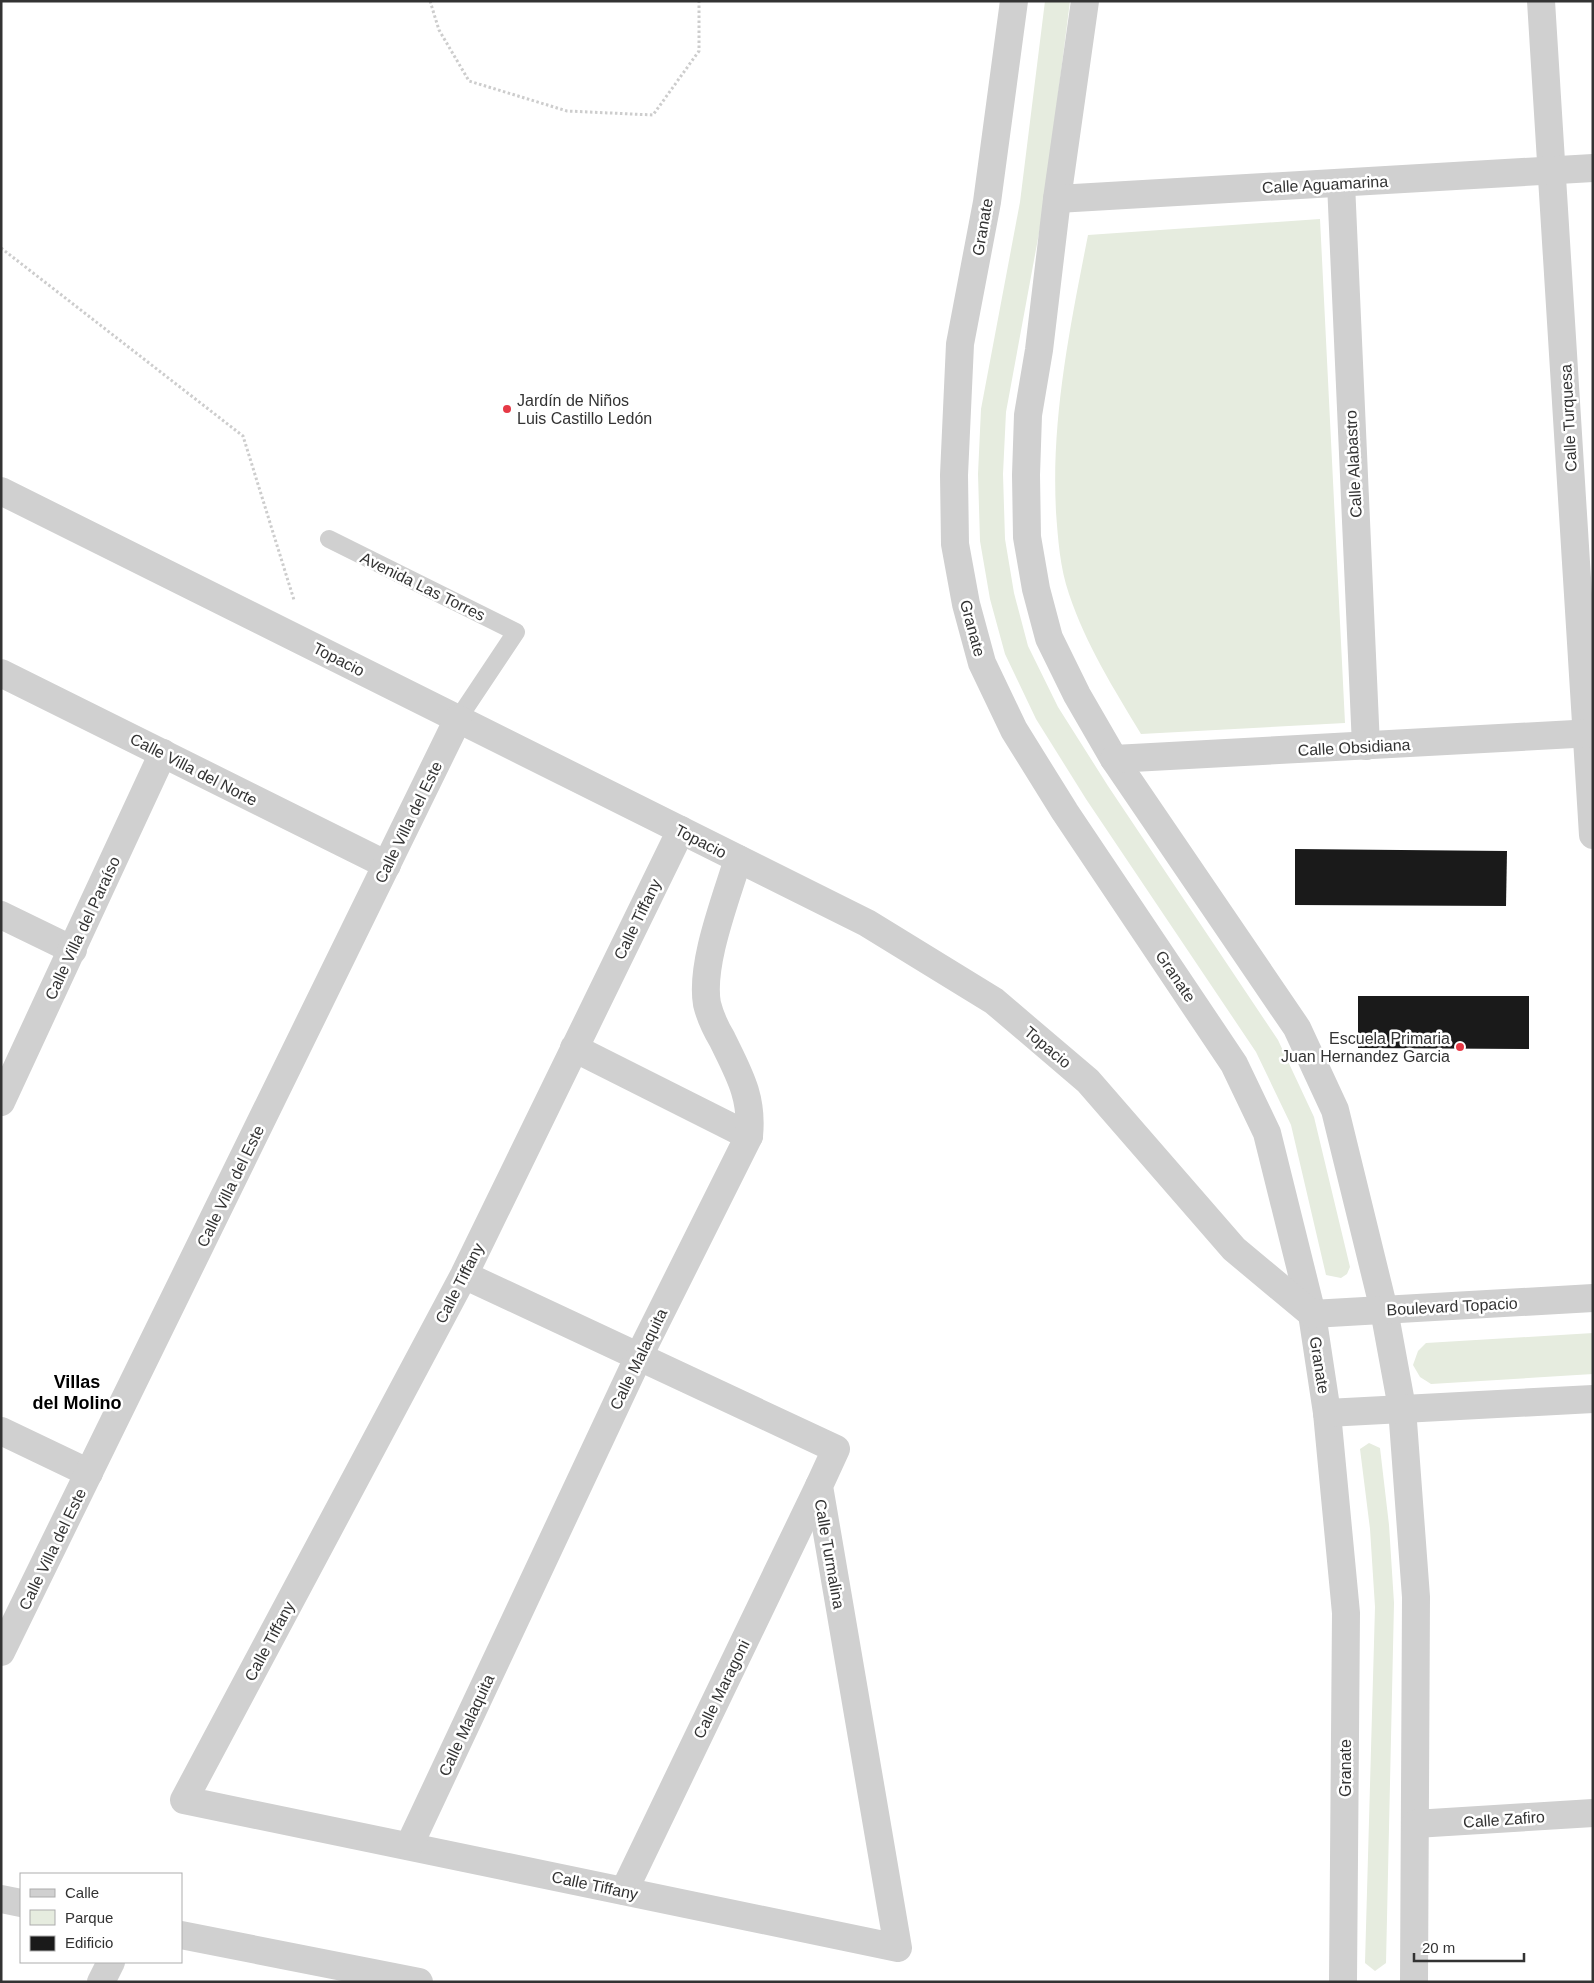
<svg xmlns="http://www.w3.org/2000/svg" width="1594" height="1983" font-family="Helvetica,sans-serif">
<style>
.green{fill:#e6ecdf}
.building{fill:#1a1a1a}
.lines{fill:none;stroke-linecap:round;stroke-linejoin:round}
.path{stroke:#cdcdcd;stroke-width:3;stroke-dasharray:2.5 2.5;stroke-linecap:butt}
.service{stroke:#d0d0d0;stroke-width:18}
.minor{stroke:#d0d0d0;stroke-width:28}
.tertiary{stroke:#d0d0d0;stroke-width:28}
.poi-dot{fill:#e63946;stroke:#fff;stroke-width:2}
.labels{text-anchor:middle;stroke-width:5;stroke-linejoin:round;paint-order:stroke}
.street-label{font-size:16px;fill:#333;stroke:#fff}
.poi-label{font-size:16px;fill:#333;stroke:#fff;text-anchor:start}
.neighbourhood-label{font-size:18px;font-weight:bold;fill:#000;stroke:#fff}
</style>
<rect width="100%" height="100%" fill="#fff"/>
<g class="green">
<polygon points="1045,1 1070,1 1044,206 1006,412 1003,474 1005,539 1014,593 1028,646 1058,707 1108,786 1278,1040 1314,1117 1350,1267 1347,1274 1341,1278 1326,1275 1291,1125 1256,1052 1086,799 1036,719 1005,654 990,599 980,541 978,474 981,409 1020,202"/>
<path d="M1320 219 1345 723 1141 734C1114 689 1086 645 1069 594 1060 568 1058 539 1056 512 1051 418 1070 327 1088 235Z"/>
<polygon points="1593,1333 1593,1374 1431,1384 1420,1377 1413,1365 1418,1351 1426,1343"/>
<polygon points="1369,1443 1380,1448 1389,1525 1394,1603 1386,1963 1375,1971 1365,1963 1375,1607 1370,1529 1360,1449"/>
</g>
<g class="building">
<polygon points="1295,849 1507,851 1506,906 1295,905"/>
<polygon points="1358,996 1529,996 1529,1049 1358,1048"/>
</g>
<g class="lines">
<g class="path">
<polyline points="430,1 439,30 469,81 567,111 653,115 699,51 699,1"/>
<polyline points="1,248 243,436 294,600"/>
</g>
<polyline class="service" points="329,539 516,632 458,719"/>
<g class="minor">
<polyline points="1014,1 987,202 960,344 954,475 955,544 966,604 982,663 1014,730 1065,812 1234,1064 1267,1133 1312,1314 1327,1413 1346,1613 1343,1982"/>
<polyline points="1085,1 1057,199 1039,350 1028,415 1026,475 1027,537 1036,589 1049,638 1077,695 1114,759 1297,1028 1335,1110 1384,1310 1402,1408 1416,1597 1414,1982"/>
<polyline points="1541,1 1593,835"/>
<polyline points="1341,183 1366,746"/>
<polyline points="1057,199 1593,168"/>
<polyline points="1,491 867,923 994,1001 1088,1081 1234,1249 1312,1314 1593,1298"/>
<polyline points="1,673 387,865"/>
<polyline points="1114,759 1593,733"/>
<polyline points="1,915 73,950"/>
<polyline points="574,1048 749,1136"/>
<polyline points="1,1102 163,753"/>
<polyline points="464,1275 836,1449 819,1486 898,1948 184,1800 464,1275 681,830"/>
<polyline points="1327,1413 1593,1399"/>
<polyline points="1,1431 89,1473"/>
<polyline points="1,1652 458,719"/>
<polyline points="1415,1824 1593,1813"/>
<path d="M409 1846 639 1356 749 1136C753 1097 739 1074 722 1039 716 1029 710 1016 707 1004 700 964 726 899 738 859"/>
<polyline points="624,1891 819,1486"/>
<polyline points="101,1982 111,1962"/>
</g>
<g class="tertiary">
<polyline points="1,1899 21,1903"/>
<polyline points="181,1935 419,1982"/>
</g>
</g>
<g class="poi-dot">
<circle cx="507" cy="409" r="5"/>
<circle cx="1460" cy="1047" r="5"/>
</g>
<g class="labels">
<g class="street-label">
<text transform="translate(1325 184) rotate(-3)" y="6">Calle Aguamarina</text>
<text transform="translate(982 227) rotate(-80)" y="6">Granate</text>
<text transform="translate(1568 418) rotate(-93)" y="6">Calle Turquesa</text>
<text transform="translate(1353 464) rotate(-93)" y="6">Calle Alabastro</text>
<text transform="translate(423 586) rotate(26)" y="6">Avenida Las Torres</text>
<text transform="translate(973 628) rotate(75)" y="6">Granate</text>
<text transform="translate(339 659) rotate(27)" y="6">Topacio</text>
<text transform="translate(1354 747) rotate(-3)" y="6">Calle Obsidiana</text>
<text transform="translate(194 769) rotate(27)" y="6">Calle Villa del Norte</text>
<text transform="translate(408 822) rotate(-64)" y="6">Calle Villa del Este</text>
<text transform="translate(701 841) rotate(27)" y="6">Topacio</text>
<text transform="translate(637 919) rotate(-64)" y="6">Calle Tiffany</text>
<text transform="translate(82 928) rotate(-65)" y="6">Calle Villa del Paraíso</text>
<text transform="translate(1176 976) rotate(56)" y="6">Granate</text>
<text transform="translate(1048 1047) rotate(40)" y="6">Topacio</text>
<text transform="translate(230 1186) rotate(-64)" y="6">Calle Villa del Este</text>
<text transform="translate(459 1283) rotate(-63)" y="6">Calle Tiffany</text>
<text transform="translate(1452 1306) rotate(-3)" y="6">Boulevard Topacio</text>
<text transform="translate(638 1359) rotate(-64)" y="6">Calle Malaquita</text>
<text transform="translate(1320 1365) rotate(81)" y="6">Granate</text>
<text transform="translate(52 1549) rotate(-64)" y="6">Calle Villa del Este</text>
<text transform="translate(830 1554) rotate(80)" y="6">Calle Turmalina</text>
<text transform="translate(269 1641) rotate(-62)" y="6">Calle Tiffany</text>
<text transform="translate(721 1689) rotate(-64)" y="6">Calle Maragoni</text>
<text transform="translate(466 1725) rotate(-65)" y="6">Calle Malaquita</text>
<text transform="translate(1345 1768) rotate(-90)" y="6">Granate</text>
<text transform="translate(1504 1819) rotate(-4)" y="6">Calle Zafiro</text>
<text transform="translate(595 1885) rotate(12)" y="6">Calle Tiffany</text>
</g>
<g class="poi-label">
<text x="517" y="406">Jardín de Niños<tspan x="517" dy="18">Luis Castillo Ledón</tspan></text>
<text x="1450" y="1044" text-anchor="end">Escuela Primaria<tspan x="1450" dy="18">Juan Hernandez Garcia</tspan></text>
</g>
<g class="neighbourhood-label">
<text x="77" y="1388">Villas<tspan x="77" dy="21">del Molino</tspan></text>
</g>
</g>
<rect width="1594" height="1983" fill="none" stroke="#333333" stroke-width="5"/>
<rect x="20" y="1873" width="162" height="90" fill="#ffffff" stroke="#adadad"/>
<rect x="30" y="1889" width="25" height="8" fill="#d0d0d0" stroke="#adadad"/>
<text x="65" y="1898" font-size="15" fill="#333333">Calle</text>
<rect x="30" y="1910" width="25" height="15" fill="#e6ecdf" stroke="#adadad"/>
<text x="65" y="1923" font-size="15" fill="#333333">Parque</text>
<rect x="30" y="1936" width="25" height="15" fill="#1a1a1a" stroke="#adadad"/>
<text x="65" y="1948" font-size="15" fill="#333333">Edificio</text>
<path d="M1414 1953v8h110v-8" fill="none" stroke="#333333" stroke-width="2.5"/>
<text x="1422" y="1953" font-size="15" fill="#333333" stroke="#ffffff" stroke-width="4" paint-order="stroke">20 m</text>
</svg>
